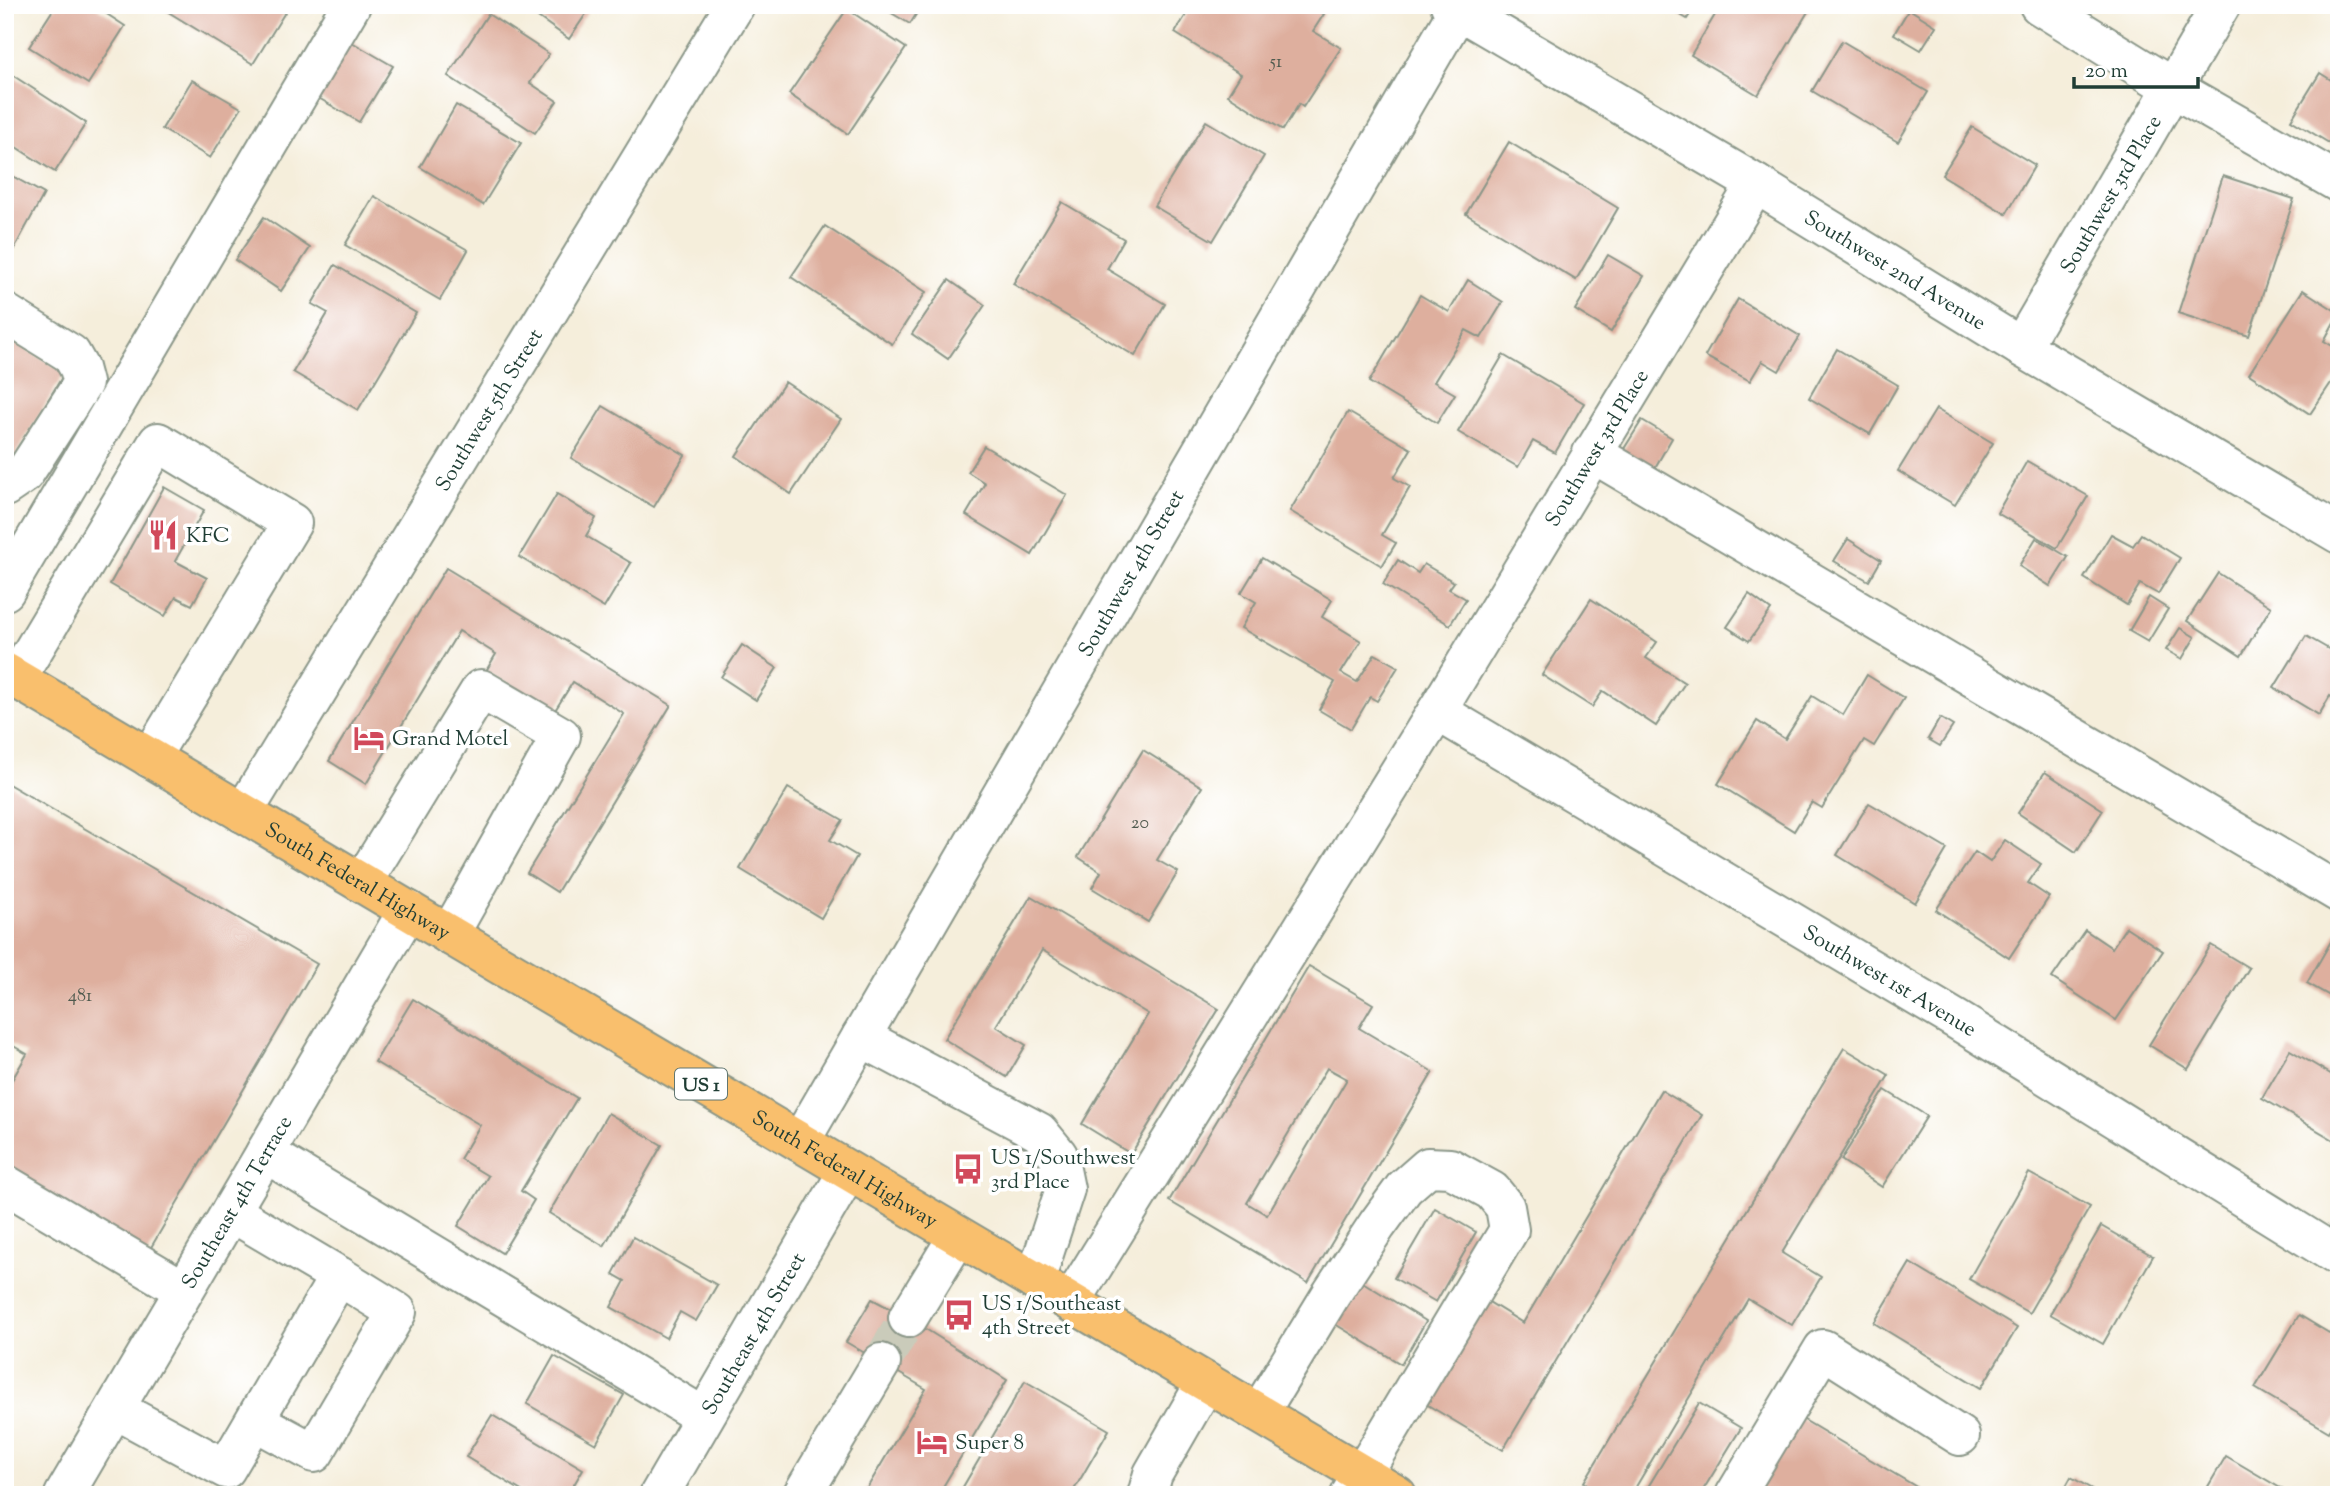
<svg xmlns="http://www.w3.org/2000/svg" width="2344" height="1500" font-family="'Sorts Mill Goudy',serif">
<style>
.building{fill:#deaf9e;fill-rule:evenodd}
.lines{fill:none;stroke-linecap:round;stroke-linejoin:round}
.minor-tunnel{stroke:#cacbba;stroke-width:38;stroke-dasharray:38 19;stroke-linecap:butt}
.minor-casing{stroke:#8a9688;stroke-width:42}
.major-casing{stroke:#8a9688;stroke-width:42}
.minor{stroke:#fff;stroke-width:38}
.major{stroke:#f9bf6d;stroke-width:38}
.labels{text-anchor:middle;stroke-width:7;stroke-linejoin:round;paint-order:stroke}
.number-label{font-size:18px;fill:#4f5a4e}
.shield{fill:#fff;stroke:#627771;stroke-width:2}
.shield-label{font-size:19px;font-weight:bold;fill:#1f3d34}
.street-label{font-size:21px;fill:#1f3d34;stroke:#fff}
.poi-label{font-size:21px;fill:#1f3d34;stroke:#fff;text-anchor:start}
</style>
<rect width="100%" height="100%" fill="#fff"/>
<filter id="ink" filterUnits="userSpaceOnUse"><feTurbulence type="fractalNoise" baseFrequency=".0143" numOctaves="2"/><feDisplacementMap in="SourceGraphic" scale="14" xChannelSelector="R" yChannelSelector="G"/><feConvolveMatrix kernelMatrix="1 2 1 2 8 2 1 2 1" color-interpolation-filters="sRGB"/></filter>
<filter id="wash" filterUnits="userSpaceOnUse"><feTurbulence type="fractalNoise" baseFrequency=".00686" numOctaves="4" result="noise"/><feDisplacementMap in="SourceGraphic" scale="28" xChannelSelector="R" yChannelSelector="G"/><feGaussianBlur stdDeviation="1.57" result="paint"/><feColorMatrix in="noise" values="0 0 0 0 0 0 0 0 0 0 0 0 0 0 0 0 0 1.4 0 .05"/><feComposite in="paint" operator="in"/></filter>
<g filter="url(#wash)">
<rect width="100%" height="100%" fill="#f5eedb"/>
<g id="blocks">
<g class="building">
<polygon points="56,5 93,5 125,26 88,84 29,47"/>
<polygon points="157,5 282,5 287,9 253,64"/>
<polygon points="521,5 592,5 569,39"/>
<polygon points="878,5 922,5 910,24"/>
<polygon points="1192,5 1310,5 1324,14 1313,31 1341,48 1303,107 1299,104 1283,130 1228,95 1241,74 1175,33"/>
<polygon points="1664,5 1696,5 1687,19"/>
<polygon points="1721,5 1812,5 1758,95 1691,55"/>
<polygon points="847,9 906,48 848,134 789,94"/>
<polygon points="1909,9 1936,26 1921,50 1894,34"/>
<polygon points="488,14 549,54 530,83 557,101 535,133 448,76"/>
<polygon points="350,41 393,66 359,122 317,97"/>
<polygon points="1842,41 1928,92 1898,142 1812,91"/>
<polygon points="9,73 86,123 55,172 5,140 5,78"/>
<polygon points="2320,73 2339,85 2339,149 2291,120"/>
<polygon points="192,80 241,108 210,158 162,129"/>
<polygon points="456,105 521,143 483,205 420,167"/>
<polygon points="1206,121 1264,156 1213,241 1154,206"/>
<polygon points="1972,127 2035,165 2006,214 1942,175"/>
<polygon points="1509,142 1618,208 1576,280 1466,214"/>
<polygon points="5,172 44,194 14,249 5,245"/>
<polygon points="2223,176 2294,199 2249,336 2178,313"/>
<polygon points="374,196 468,250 440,300 345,245"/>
<polygon points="1062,202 1124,239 1107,269 1165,304 1135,356 1013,284"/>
<polygon points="264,217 310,248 281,291 235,260"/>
<polygon points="825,226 926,292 892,344 791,277"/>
<polygon points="1608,255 1644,276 1611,332 1575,310"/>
<polygon points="335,265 416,313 358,410 293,372 328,313 312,304"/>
<polygon points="949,280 985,305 948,359 912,334"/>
<polygon points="1468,280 1503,302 1481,338 1466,330 1434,382 1455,394 1437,423 1369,382 1420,295 1449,312"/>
<polygon points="2303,290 2339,313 2324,341 2339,350 2339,371 2310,414 2249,374"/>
<polygon points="1738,299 1800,336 1779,371 1762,361 1750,381 1705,356"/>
<polygon points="5,337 65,372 5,472"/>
<polygon points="1837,349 1898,385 1870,434 1809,398"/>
<polygon points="1503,355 1584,403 1555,453 1533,441 1518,467 1458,432"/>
<polygon points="785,382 841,419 791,494 736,456"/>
<polygon points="603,406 685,455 654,507 571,458"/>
<polygon points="1936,409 1993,443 1955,505 1898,471"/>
<polygon points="1348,412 1411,449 1394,478 1410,487 1382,535 1396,543 1382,566 1290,511"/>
<polygon points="1642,420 1672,438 1653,471 1622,452"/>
<polygon points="984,446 1067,495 1032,555 966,515 985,483 968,472"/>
<polygon points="2027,461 2088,496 2057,548 1997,513"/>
<polygon points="164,487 204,510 175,561 207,578 192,605 176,597 165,616 110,584"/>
<polygon points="557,494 596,518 586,536 631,563 604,608 519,557"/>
<polygon points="2111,534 2133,546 2141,534 2180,558 2158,594 2140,584 2127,605 2084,578"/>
<polygon points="2036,538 2068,557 2050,586 2019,566"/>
<polygon points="1848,539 1881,560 1869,581 1834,561"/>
<polygon points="1262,558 1332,600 1322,617 1361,641 1341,673 1357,682 1375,654 1398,667 1377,701 1370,697 1351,729 1319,710 1335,682 1241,628 1256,602 1241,593"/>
<polygon points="1398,560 1418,573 1424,564 1454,582 1449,589 1466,599 1450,625 1383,584"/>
<polygon points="446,568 671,705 557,892 527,873 624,714 573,682 554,712 486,671 496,654 459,631 366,784 329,761"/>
<polygon points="2218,573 2271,607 2241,656 2187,621"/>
<polygon points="1749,594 1771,610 1749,641 1727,627"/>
<polygon points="2149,597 2168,609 2148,642 2129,631"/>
<polygon points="1591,599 1657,642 1646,658 1685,683 1656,726 1603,691 1592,707 1542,675"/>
<polygon points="2180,628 2195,637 2182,659 2166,650"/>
<polygon points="2306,636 2339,655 2339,702 2330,696 2319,715 2274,688"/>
<polygon points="742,645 777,668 756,700 721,677"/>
<polygon points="1867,675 1904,698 1874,746 1864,740 1822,808 1812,802 1794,831 1718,784 1757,721 1785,739 1812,696 1843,715"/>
<polygon points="1940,718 1953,726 1940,746 1928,739"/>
<polygon points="1143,750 1202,787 1157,860 1178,872 1148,922 1092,888 1101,872 1078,857"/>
<polygon points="2045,772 2103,810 2076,852 2018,813"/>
<polygon points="5,782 317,964 146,1256 5,1173 5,1092 27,1054 5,1041"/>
<polygon points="788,788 843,820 830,840 857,856 821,918 740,869"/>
<polygon points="1869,803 1947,849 1915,903 1837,855"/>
<polygon points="2005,840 2041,864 2028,883 2049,897 2009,958 1936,910 1975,852 1990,862"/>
<polygon points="1031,896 1219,1009 1131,1154 1082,1124 1148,1014 1042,950 996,1026 1026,1045 1007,1077 944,1039"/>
<polygon points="2126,927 2163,951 2116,1020 2052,978 2085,930 2112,948"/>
<polygon points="2337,931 2339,932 2339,1001 2307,983"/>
<polygon points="2211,945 2249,968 2188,1069 2149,1045"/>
<path d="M1309 966 1373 1004 1359 1028 1433 1072 1308 1283 1169 1201ZM1327 1068 1347 1079 1267 1215 1247 1203Z"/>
<polygon points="413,999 577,1098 521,1191 534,1200 502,1253 458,1226 488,1176 460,1159 480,1125 375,1062"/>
<polygon points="1844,1048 1889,1075 1782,1253 1821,1277 1792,1325 1748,1299 1631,1495 1604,1495 1584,1482"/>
<polygon points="2290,1050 2339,1079 2339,1143 2262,1098"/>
<polygon points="1661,1090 1702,1115 1503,1450 1426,1404 1487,1301 1523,1323"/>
<polygon points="1885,1090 1927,1116 1882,1187 1841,1160"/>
<polygon points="608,1113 662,1145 604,1246 549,1213"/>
<polygon points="2029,1173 2090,1207 2029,1313 1969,1279"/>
<polygon points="1435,1208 1476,1232 1436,1302 1394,1278"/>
<polygon points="2101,1226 2153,1256 2103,1344 2050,1314"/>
<polygon points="633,1237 717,1285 696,1321 680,1312 666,1338 611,1307 625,1281 613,1274"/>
<polygon points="1910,1263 2017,1328 1981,1388 1874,1323"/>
<polygon points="1356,1278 1426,1321 1401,1364 1330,1321"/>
<polygon points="872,1299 908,1318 1007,1380 938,1495 863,1495 926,1389 846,1342"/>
<polygon points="2299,1315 2339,1339 2339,1415 2329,1432 2255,1388"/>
<polygon points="554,1356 624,1395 596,1444 527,1404"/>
<polygon points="1025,1381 1109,1430 1071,1495 965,1495 960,1492"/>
<polygon points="1699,1403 1741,1428 1700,1495 1661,1495 1648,1487"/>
<polygon points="1794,1414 1930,1495 1746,1495"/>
<polygon points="492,1415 583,1469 568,1495 528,1495 466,1457"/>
<polygon points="2226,1456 2292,1495 2203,1495"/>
<polygon points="2071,1477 2102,1495 2061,1495"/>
</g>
</g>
</g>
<g filter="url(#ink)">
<use href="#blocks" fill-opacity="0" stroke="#8a9688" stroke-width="2"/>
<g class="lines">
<polyline class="minor-tunnel" points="881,1363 908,1318"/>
<g class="minor-casing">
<g id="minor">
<path id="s1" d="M1450 5 1756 184 2021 347 2339 534"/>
<polyline points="2039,5 2173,88 2339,183"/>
<polyline points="5,313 71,354 79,368 83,383 24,474 5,487"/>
<path id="s2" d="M2021 347 2221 5"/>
<polyline points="1592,453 2339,893"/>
<polyline points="5,591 351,5"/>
<polyline points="16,679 158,442 292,523 150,758"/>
<path id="s3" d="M1437 711 1957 1020 2339 1257"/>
<path id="s4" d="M243 813 735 5"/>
<polyline points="362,883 481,689 561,736 449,935"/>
<polyline points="861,1037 1039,1132 1058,1155 1065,1189 1035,1281"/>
<path id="s5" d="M800 1142 1461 5"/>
<polyline points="265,1153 704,1417"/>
<polyline points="5,1184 184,1290"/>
<path id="s6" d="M1071 1302 1437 711 1756 184"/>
<polyline points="908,1318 958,1236"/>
<polyline points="115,1409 226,1469 339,1276 231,1212"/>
<polyline points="1259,1413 1332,1293 1377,1225 1404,1188 1428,1167 1450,1168 1492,1191 1505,1207 1509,1230 1350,1495"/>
<polyline points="255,1421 314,1453 397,1312 339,1276"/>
<path id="s7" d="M64 1495 408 910"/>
<path id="s8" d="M659 1495 848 1171"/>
<polyline points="802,1495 881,1363"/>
<polyline points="1147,1495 1153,1474 1206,1382"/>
<polyline points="1735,1495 1823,1349 1960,1436"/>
</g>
</g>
<g class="major-casing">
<g id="major">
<path id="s9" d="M5 672 1397 1495"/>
</g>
</g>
<use href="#minor" class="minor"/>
<use href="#major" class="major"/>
</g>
</g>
<defs>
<g id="restaurant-bare" transform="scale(2.415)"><path d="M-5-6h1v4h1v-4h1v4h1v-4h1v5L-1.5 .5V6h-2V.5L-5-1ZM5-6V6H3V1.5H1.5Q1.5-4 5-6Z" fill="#d1495b" stroke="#fff" stroke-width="2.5" paint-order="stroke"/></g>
<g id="hotel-bare" transform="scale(2.415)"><path d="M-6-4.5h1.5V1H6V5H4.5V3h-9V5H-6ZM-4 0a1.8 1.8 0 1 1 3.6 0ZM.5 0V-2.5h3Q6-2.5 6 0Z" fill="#d1495b" stroke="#fff" stroke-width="2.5" paint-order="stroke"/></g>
<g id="bus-bare" transform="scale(2.415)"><path d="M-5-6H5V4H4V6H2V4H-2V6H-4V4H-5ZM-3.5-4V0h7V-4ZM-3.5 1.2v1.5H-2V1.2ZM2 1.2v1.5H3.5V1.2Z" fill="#d1495b" stroke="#fff" stroke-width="2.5" paint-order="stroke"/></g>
</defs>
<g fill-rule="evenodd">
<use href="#restaurant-bare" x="163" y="535"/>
<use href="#hotel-bare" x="369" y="738"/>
<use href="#bus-bare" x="968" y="1169"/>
<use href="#bus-bare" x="959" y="1315"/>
<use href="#hotel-bare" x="932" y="1442"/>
</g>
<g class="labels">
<g class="number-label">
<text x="1276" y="67">51</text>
<text x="1140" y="828">20</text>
<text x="80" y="1001">481</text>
</g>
<rect class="shield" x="675" y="1068.5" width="52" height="31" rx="5"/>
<g class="shield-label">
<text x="701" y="1091">US 1</text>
</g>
<g class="street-label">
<text dy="7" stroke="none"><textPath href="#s2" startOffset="177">Southwest 3rd Place</textPath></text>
<text dy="7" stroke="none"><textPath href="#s1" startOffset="518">Southwest 2nd Avenue</textPath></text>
<text dy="7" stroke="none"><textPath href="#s4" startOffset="472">Southwest 5th Street</textPath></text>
<text dy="7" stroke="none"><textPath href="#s6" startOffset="1003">Southwest 3rd Place</textPath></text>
<text dy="7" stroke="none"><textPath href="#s5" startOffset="658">Southwest 4th Street</textPath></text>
<text dy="7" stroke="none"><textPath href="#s9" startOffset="410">South Federal Highway</textPath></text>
<text dy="7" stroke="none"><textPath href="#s3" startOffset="527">Southwest 1st Avenue</textPath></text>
<text dy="7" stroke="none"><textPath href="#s9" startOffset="976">South Federal Highway</textPath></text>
<text dy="7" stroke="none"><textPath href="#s7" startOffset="340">Southeast 4th Terrace</textPath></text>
<text dy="7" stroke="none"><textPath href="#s8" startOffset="187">Southeast 4th Street</textPath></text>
</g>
<g class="poi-label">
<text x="186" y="542">KFC</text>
<text x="392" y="745">Grand Motel</text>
<text x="991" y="1164">US 1/Southwest<tspan x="991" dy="24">3rd Place</tspan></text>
<text x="982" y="1310">US 1/Southeast<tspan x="982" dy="24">4th Street</tspan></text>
<text x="955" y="1449">Super 8</text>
</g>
</g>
<rect width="2344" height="1500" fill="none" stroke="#fff" stroke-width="28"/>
<path d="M2074 77v10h124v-10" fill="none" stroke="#1f3d34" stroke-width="3.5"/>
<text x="2085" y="77" font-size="21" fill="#1f3d34" stroke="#ffffff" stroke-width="5" paint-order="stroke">20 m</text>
</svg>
